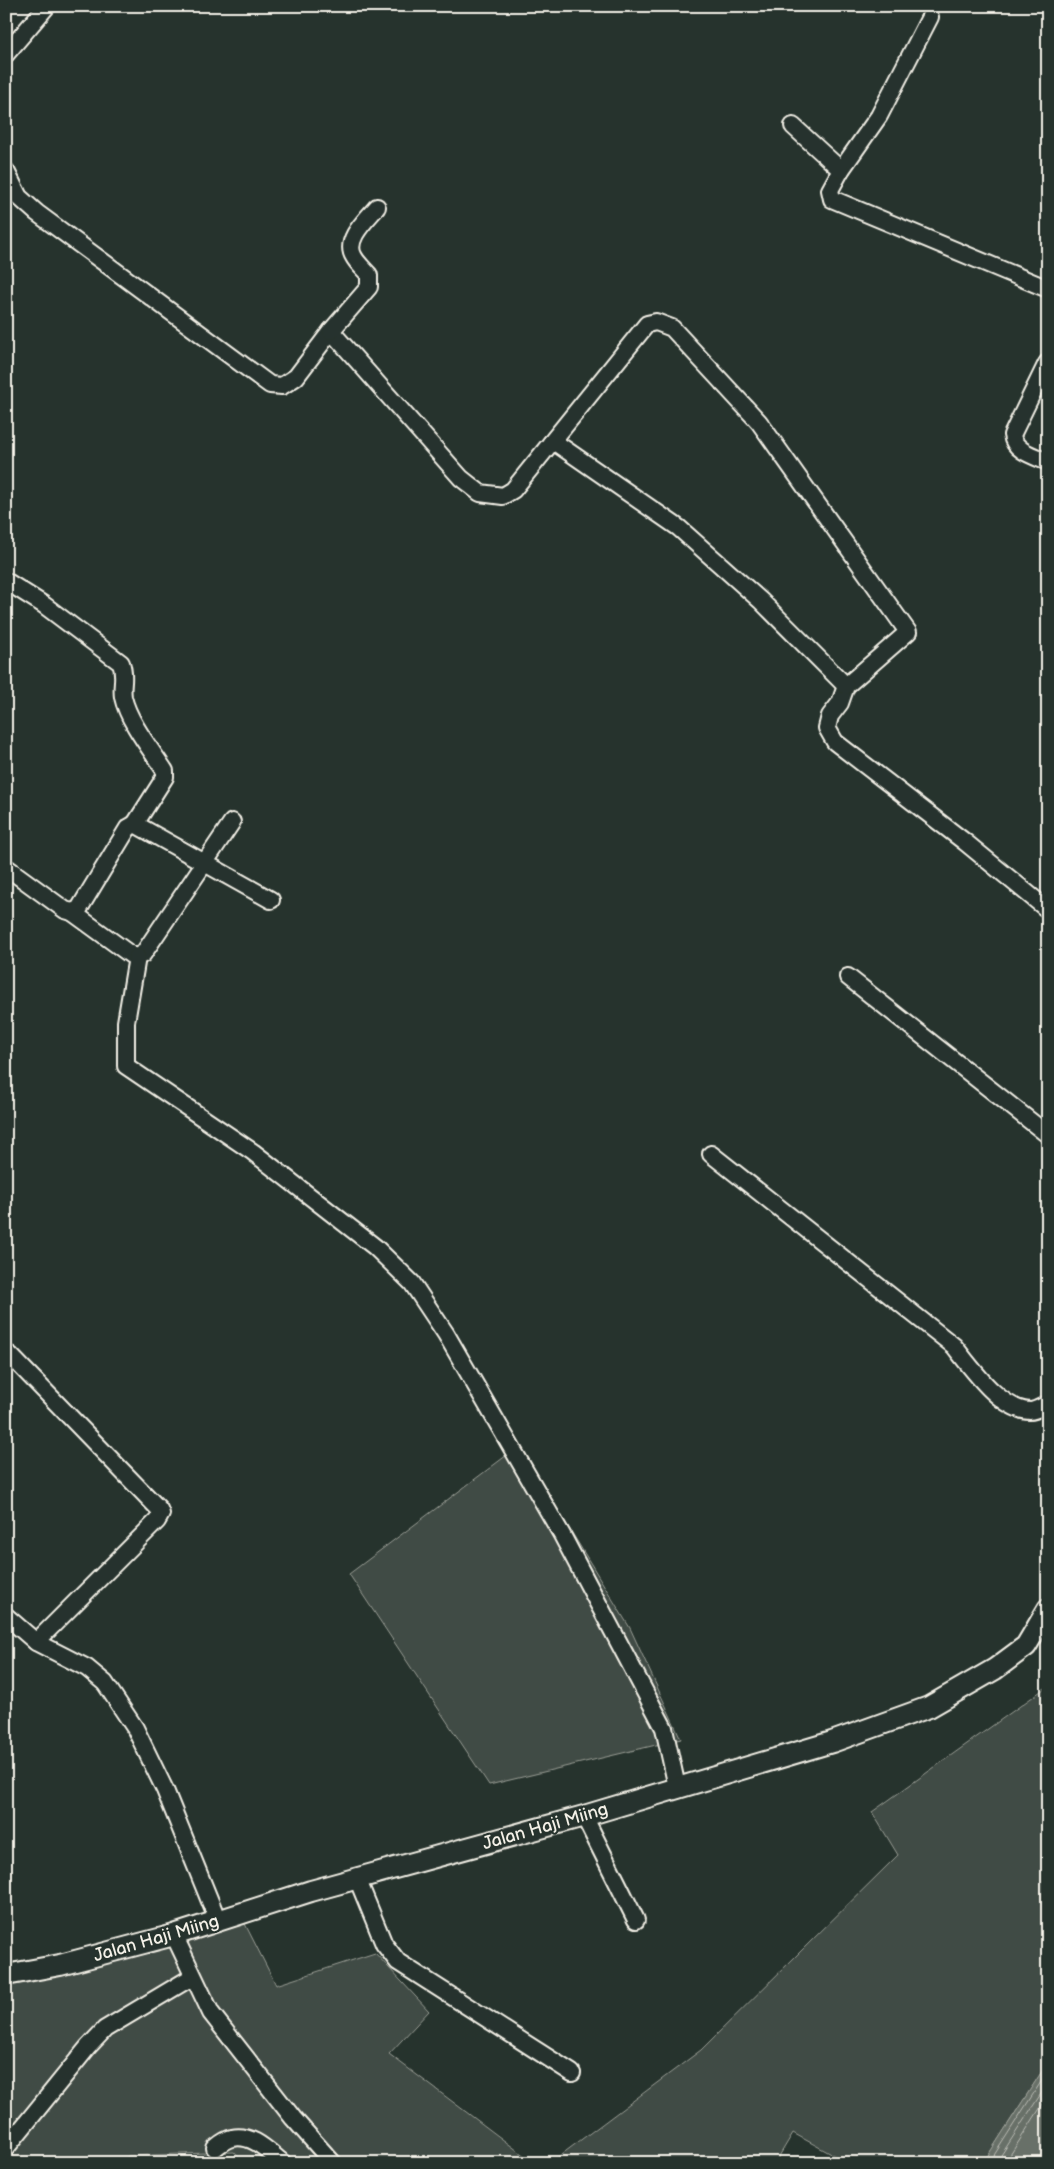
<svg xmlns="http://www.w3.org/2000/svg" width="1054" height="2169" font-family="'Balsamiq Sans',sans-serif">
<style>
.green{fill:#414b45;stroke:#9a9e96}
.water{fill:#676f68;stroke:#9fa39b}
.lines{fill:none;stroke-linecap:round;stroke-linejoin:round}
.shore{stroke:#bcbdb5;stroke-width:1}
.minor-casing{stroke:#f4f1e8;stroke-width:20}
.major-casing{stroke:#f4f1e8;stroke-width:24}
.minor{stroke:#26332d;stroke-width:16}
.major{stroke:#26332d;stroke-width:20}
.labels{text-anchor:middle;stroke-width:4;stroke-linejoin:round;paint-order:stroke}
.street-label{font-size:18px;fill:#f4f1e8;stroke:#26332d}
</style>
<rect width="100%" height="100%" fill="#26332d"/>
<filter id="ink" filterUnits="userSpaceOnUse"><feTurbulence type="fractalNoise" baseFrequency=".02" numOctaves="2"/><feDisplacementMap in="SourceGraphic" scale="10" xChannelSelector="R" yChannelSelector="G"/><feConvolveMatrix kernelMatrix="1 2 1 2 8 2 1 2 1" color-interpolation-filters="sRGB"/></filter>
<g filter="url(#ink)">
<g class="green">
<polygon points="519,1446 630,1628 681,1739 489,1785 349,1574"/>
<polygon points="1048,1686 1048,2062 983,2163 848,2163 793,2133 775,2163 550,2163 701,2050 898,1855 872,1812"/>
<polygon points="241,1916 276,1985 375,1953 429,2011 389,2054 534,2163 244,2163 234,2152 128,2156 120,2163 6,2163 6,1982"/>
</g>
<polygon class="water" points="1048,2062 1048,2163 983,2163"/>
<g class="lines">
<g class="shore">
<polyline points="989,2163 1048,2071"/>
<polyline points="996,2163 1048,2083"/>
<polyline points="1005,2163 1048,2096"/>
</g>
<g class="minor-casing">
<g id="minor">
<polyline points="930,17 879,116 841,170 830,190 832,199 1048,289"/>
<polyline points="6,54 47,6"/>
<polyline points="793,126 841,170"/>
<polyline points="6,171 19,197 37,213 270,385 282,386 296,377 331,331 461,478 480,493 503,496 513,490 647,324 656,322 672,328 759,422 908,632 846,686 840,703 830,716 827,728 835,742 965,842 1048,910"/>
<path d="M331 331 369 287V275C364 269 357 263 354 257 343 240 367 219 377 207"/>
<path d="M1047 363 1012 435C1014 451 1034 456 1048 462"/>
<polyline points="551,443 556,443 679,528 761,601 846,686"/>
<path d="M6 581 44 605 121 663C126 677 121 685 123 697 128 721 152 751 165 771V777L135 824"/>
<polyline points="6,867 65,910 72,912 79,909 128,828 135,824 271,900"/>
<polyline points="72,912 131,955 137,957 143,954 232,822"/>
<polyline points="137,957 126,1022 126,1066 253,1152 375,1247 412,1283 446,1334 562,1535 664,1728 677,1787"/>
<polyline points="848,977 1048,1135"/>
<path d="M711 1154 954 1346C971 1367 1000 1410 1030 1411 1035 1411 1043 1406 1048 1404"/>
<polyline points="10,1355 159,1509 161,1514 157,1521 36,1642"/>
<polyline points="6,1616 36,1642 87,1668 105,1683 135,1728 165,1790 218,1921"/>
<polyline points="584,1816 636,1920"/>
<polyline points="357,1878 384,1944 398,1962 572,2073"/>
<polyline points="174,1935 211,2013 293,2118 333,2163"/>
<polyline points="6,2148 88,2047 105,2029 192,1977"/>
<path d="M215 2148C220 2144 226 2139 232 2138 252 2133 269 2152 283 2163"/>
</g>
</g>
<g class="major-casing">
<polyline id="major" points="6,1975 60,1965 174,1935 311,1891 584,1816 832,1742 929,1707 995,1669 1026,1646 1048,1609"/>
</g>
<use href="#minor" class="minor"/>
<use href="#major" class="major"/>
</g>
</g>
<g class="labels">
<g class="street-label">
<text transform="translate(545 1826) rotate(-16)" y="6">Jalan Haji Miing</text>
<text transform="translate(156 1938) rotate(-16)" y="6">Jalan Haji Miing</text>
</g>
</g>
<rect width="1054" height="2169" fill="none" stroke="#26332d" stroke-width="25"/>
<rect x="12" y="12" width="1029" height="2144" fill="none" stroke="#f4f1e8" stroke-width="2" filter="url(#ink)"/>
</svg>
